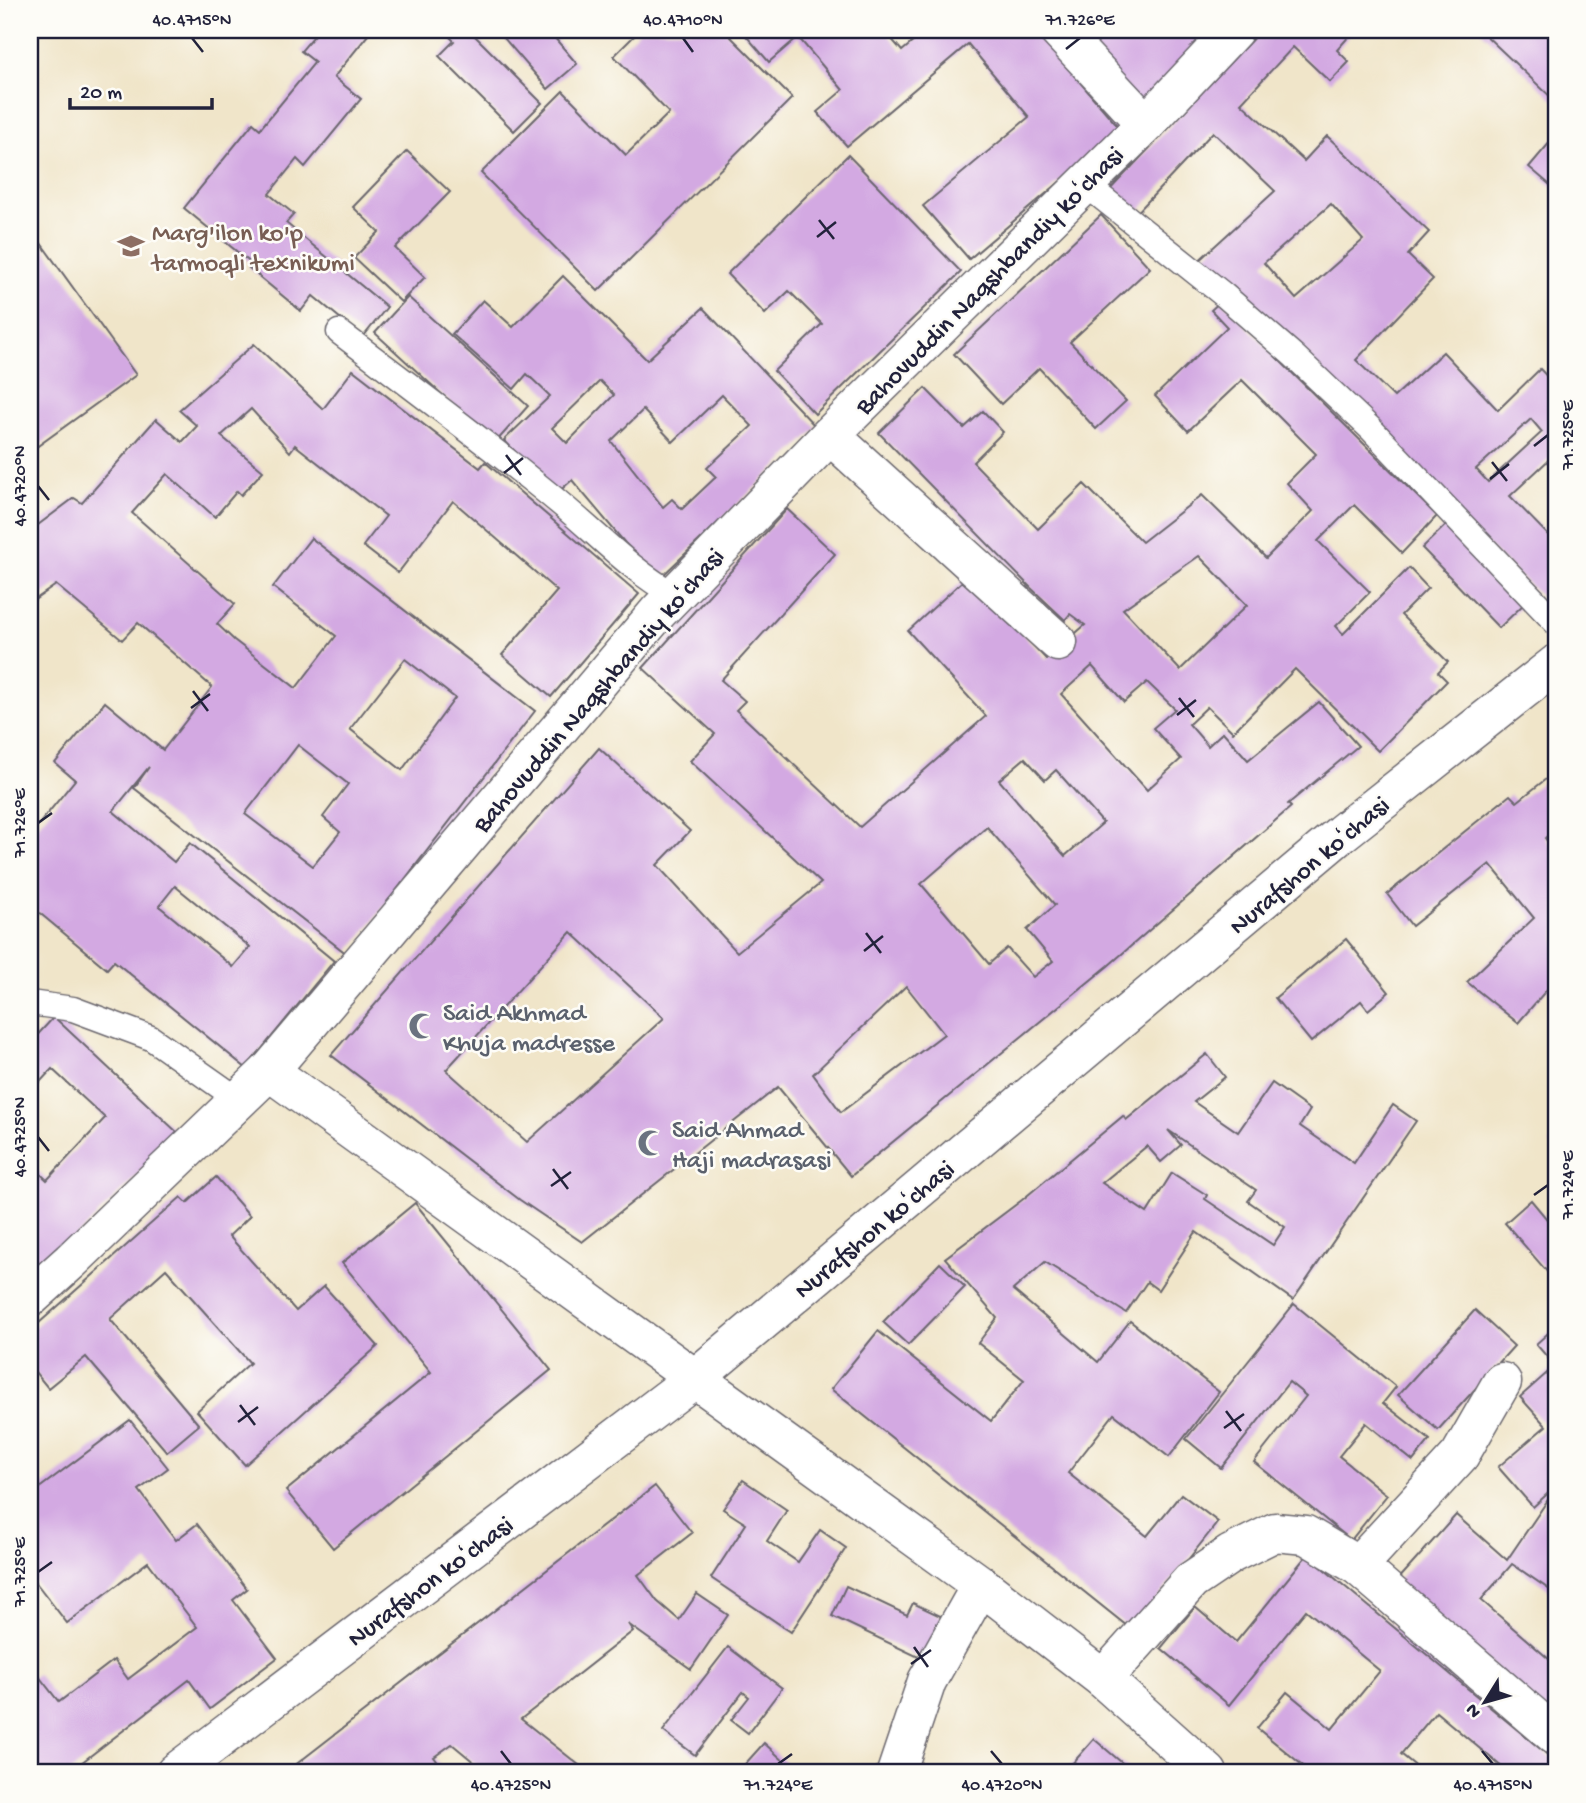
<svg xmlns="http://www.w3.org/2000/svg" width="1586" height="1803" font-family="'Gochi Hand',sans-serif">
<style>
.building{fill:#d3a9e2;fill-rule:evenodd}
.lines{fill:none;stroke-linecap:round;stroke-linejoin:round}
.lane-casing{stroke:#6a666d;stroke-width:27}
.street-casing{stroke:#6a666d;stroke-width:41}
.lane{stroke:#fff;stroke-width:24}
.street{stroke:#fff;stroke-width:38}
.ticks{fill:none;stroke:#22223b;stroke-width:2.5}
.labels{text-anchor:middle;stroke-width:5;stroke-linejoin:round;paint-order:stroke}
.education-label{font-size:26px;fill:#785e54;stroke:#fdfcf7;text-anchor:start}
.street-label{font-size:26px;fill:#22223b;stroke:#fdfcf7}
.worship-label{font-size:26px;fill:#5b616d;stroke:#fdfcf7;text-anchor:start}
.neatline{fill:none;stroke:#22223b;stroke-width:2.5}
.ticks-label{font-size:18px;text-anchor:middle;fill:#22223b}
</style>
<rect width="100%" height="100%" fill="#fdfcf7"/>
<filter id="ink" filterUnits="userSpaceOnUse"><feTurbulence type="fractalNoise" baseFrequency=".0143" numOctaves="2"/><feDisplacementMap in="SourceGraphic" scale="14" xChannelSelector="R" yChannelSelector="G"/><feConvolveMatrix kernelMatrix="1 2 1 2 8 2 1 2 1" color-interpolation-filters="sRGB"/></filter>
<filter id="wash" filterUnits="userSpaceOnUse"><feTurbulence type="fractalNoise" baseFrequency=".00686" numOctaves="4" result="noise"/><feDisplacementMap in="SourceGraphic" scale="28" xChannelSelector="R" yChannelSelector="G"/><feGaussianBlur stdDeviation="1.57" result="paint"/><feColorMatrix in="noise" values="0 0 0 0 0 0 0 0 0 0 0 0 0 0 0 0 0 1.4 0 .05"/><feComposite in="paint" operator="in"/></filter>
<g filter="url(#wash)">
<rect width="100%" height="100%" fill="#f0e5c9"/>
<g id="blocks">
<g class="building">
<polygon points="319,30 372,30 334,77 361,99 305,167 297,159 269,194 294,214 286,223 387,307 363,337 313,296 301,311 249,268 252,264 184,208 253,123 260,129 315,62 301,51"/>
<polygon points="443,30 469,30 542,103 514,131 439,56 454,41"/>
<polygon points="497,30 548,30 577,64 548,89"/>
<polygon points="640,30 724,30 792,98 598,291 481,173 563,91 626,155 669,113 614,56"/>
<polygon points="741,30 884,30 902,51 927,30 1035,30 1121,130 969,259 923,206 1029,117 968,44 847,146 817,112 843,90 798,37 769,62"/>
<polygon points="1070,30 1160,30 1164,34 1168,30 1214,30 1137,106"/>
<path d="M1261 30H1347L1351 34 1337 50 1349 62 1330 82 1293 47 1241 103 1304 161 1327 136 1429 232 1408 255 1433 279 1356 360 1394 397 1443 352 1498 410 1540 369 1556 386V453L1510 496 1552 539 1556 535V597L1549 604 1195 264 1275 191 1213 132 1132 218 1106 194ZM1331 204 1363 240 1296 299 1264 263ZM1531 419 1542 432 1488 482 1476 469Z"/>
<polygon points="1480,30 1556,30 1556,102"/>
<polygon points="1556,135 1556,190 1529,167"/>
<polygon points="407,151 450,192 395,248 425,277 401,302 354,258 379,232 353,207"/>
<polygon points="848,155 961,272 815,414 774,371 822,324 789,291 765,314 727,274"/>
<polygon points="1101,215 1150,268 1070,342 1126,401 1096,429 1039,368 1001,404 954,354"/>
<polygon points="30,228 136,375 35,448 30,440"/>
<path d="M563 276 647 360 703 308 817 428 660 578 625 543 572 480 556 494 504 440 550 396 527 374 514 389 452 334 483 300 513 327ZM600 381 614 395 567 443 552 428ZM722 395 752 426 707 468 716 477 682 509 672 499 663 507 611 441 643 410 673 442Z"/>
<polygon points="408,297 528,406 495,443 375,333"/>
<path d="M1222 300 1270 351 1437 516 1402 553 1354 505 1318 541 1370 592 1336 626 1343 634 1409 568 1428 588 1401 615 1448 662 1438 672 1447 681 1378 751 1295 669 1233 732 1207 707 1189 724 1208 746 1223 732 1248 760 1319 702 1358 746 1288 804 1291 807 1108 966 851 1176 778 1087 582 1242 520 1200 331 1055 599 748 690 831 657 865 737 952 821 883 690 761 715 734 643 668 787 509 835 554 721 680 745 701 736 710 860 827 986 716 908 631 968 576 1046 659 1085 625 1070 614 1065 620 1031 588 879 433 925 388 964 428 983 411 1003 432 973 462 1038 529 1084 484 1142 542 1202 495 1266 558 1313 511 1287 483 1316 454 1242 380 1188 431 1155 396 1227 327 1211 310ZM1199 556 1247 605 1180 670 1123 609ZM1092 666 1124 702 1147 682 1175 709 1153 728 1181 759 1147 790 1061 694ZM1025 758 1045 780 1056 770 1103 823 1065 856 999 780ZM987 827 1055 905 1027 930 1053 961 1033 977 1007 948 989 964 921 884ZM571 932 664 1018 527 1142 446 1070ZM906 986 944 1034 841 1112 813 1074Z"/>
<path d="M254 344 323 409 353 370 480 468 485 462 639 594 551 697 502 655 557 591 453 501 398 573 363 546 386 516 295 445 290 452 251 409 221 436 263 471 241 495 237 491 215 517 167 474 132 513 235 604 217 624 234 640 296 688 336 636 273 587 311 538 535 711 347 954 134 788 149 767 113 811 174 862 190 843 334 961 246 1068 114 961 107 969 30 905V835L75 780 55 763 105 702 163 750 212 687 138 623 122 640 56 585 30 603V531L74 498 82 503 156 419 182 442 197 426 179 410ZM405 659 455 698 402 770 350 729ZM298 745 348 784 323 817 340 832 313 866 245 814ZM175 886 250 947 233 967 159 906Z"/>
<polygon points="1451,520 1528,600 1499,628 1422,548"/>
<polygon points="1556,771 1556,828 1545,838 1556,852 1556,979 1518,1023 1467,982 1534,918 1490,864 1412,926 1387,894 1510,795 1517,802"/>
<polygon points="1346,939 1389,992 1368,1010 1361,1001 1311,1042 1275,998"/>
<polygon points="54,1017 178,1133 30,1284 30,1164 47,1180 105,1118 52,1069 39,1083 30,1074 30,1043"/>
<path d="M1207 1054 1225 1077 1194 1102 1238 1132 1272 1083 1310 1110 1300 1126 1354 1163 1393 1105 1416 1121 1293 1300 1196 1232 1158 1290 1147 1282 1126 1313 1045 1262 1013 1290 1098 1362 1130 1321 1219 1392 1169 1457 1114 1414 1068 1473 1147 1536 1181 1494 1218 1522 1132 1630 831 1389 878 1331 991 1421 1024 1380 978 1343 997 1318 945 1258 1022 1200 1123 1116 1126 1120ZM1168 1130 1256 1190 1248 1201 1285 1227 1273 1245 1205 1199 1207 1195 1172 1173 1147 1213 1102 1183 1147 1146 1161 1162 1181 1145Z"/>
<polygon points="1556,1138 1556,1152 1549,1144"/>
<polygon points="216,1177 250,1216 229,1236 296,1311 324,1286 378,1346 245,1465 197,1411 250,1363 166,1269 110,1319 199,1425 167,1452 86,1357 48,1388 30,1366 30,1331 181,1197 187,1203"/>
<polygon points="1531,1200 1556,1230 1556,1282 1505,1223"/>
<polygon points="415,1203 551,1370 333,1548 286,1491 431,1372 342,1263"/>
<polygon points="940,1263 965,1287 908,1345 883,1322"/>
<polygon points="1294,1304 1396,1387 1383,1403 1430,1440 1413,1461 1366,1423 1339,1456 1387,1495 1351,1540 1254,1462 1306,1396 1289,1382 1221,1468 1186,1439"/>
<polygon points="1475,1310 1514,1346 1438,1430 1398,1395"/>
<polygon points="1556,1326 1556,1486 1533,1507 1498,1467 1546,1426 1520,1397 1555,1366 1536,1344"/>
<polygon points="130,1420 168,1468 139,1490 176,1540 197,1524 247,1589 233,1600 277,1658 210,1709 189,1680 68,1773 30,1773 30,1680 37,1674 59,1702 114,1660 128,1679 197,1627 148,1562 67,1623 30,1575 30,1495"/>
<polygon points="743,1480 787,1510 767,1541 798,1562 820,1530 846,1548 791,1632 711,1578 746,1524 723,1509"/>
<polygon points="655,1486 692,1533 638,1575 657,1601 679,1620 697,1594 728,1615 691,1669 628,1624 633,1631 521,1719 589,1773 487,1773 452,1744 434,1757 446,1773 285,1773"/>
<polygon points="1556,1488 1556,1594 1512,1564 1481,1600 1550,1660 1556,1653 1556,1723 1397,1581 1456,1515 1507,1560"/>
<polygon points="1307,1555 1556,1762 1556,1773 1509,1773 1436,1712 1401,1754 1424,1773 1312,1773 1257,1728 1287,1692 1332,1729 1380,1671 1306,1610 1229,1705 1161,1648 1195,1607 1236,1642"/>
<polygon points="846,1586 907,1615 913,1603 951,1621 931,1663 832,1616"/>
<polygon points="728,1647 782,1688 748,1733 731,1720 749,1697 743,1692 695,1755 663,1731"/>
<polygon points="1094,1739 1134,1773 1064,1773"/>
<polygon points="764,1743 797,1773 737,1773"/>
</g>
</g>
</g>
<g filter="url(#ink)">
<use href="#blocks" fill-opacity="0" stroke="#6a666d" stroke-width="2"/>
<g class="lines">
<g class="lane-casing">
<g id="lane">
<polyline points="1085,184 1224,295 1294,356 1371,429 1556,623"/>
<path d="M339 332C414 389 490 445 562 505 599 536 633 572 675 595"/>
<polyline points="30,1003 73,1009 151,1038 239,1100"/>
</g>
</g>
<g class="street-casing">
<g id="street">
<polyline points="1058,30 1146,124"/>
<polyline points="830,435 1058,642"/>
<polyline points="269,1071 981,1585 1103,1679 1208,1773"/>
<polyline points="30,1298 71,1261 269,1071 658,612 830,435 1146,124 1234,30"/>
<polyline points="1358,1566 1460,1455 1502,1382"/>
<polyline points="1103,1679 1191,1581 1231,1554 1275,1532 1306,1535 1358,1566 1556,1736"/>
<polyline points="175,1773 694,1379 1342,833 1556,664"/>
<polyline points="896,1773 927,1681 981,1585"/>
</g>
</g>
<use href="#lane" class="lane"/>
<use href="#street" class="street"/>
</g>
</g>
<path class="ticks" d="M192 38 203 52M683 38 693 52M1066 49 1080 38M819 220 834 239M817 237 836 222M1534 446 1548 435M506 455 521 475M1492 462 1507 481M504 473 523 458M1490 479 1509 464M38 486 49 500M193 691 208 711M1179 698 1194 717M191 708 210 694M1177 715 1196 700M38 823 52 813M866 933 881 953M864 951 883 936M38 1137 49 1151M553 1169 568 1189M551 1186 571 1172M1534 1195 1548 1185M240 1405 255 1425M1226 1411 1241 1431M238 1422 258 1407M1224 1428 1244 1414M38 1572 52 1562M914 1647 928 1667M911 1664 931 1650M501 1751 511 1764M991 1751 1002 1764M1482 1751 1493 1764M778 1764 792 1754"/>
<defs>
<g id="university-bare" transform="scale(2.1)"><path d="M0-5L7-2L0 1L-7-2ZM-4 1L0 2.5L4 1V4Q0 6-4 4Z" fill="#8d6e63" stroke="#fdfcf7" stroke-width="2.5" paint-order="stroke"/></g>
<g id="mosque-bare" transform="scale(2.1)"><path d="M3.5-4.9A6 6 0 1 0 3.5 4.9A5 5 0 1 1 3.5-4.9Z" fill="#6b7280" stroke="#fdfcf7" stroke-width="2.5" paint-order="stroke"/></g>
</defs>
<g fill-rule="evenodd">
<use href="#university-bare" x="131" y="246"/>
<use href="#mosque-bare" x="422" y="1026"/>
<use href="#mosque-bare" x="651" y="1143"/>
</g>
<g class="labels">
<g class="education-label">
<text x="152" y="240">Marg'ilon ko'p<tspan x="152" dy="30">tarmoqli texnikumi</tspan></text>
</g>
<g class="street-label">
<text transform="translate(988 279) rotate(-45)" y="9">Bahovuddin Naqshbandiy koʻchasi</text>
<text transform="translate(597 689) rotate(-49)" y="9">Bahovuddin Naqshbandiy koʻchasi</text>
<text transform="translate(1308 864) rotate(-40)" y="9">Nurafshon koʻchasi</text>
<text transform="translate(873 1228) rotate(-40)" y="9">Nurafshon koʻchasi</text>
<text transform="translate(429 1580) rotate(-37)" y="9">Nurafshon koʻchasi</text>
</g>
<g class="worship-label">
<text x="443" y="1020">Said Akhmad<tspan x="443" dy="30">Khuja madresse</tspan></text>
<text x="672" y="1137">Said Ahmad<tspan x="672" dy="30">Haji madrasasi</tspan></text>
</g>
</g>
<rect width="1586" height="1803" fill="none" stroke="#fdfcf7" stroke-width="77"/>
<g transform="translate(1485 1702) rotate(233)" stroke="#fdfcf7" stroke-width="5" paint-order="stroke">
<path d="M0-5L12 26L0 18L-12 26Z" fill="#22223b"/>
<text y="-10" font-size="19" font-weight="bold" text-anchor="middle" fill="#22223b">N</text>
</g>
<path d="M70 98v10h142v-10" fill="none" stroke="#22223b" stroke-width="3.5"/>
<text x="80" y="98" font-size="21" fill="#22223b" stroke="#fdfcf7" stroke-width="5" paint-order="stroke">20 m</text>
<rect x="38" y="38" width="1510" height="1726" class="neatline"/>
<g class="ticks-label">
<text x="192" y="25">40.4715°N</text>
<text x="683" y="25">40.4710°N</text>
<text x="1080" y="25">71.726°E</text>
<text transform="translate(1567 435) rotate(-90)" y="6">71.725°E</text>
<text transform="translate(19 486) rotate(-90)" y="6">40.4720°N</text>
<text transform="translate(19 823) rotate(-90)" y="6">71.726°E</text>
<text transform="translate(19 1137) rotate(-90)" y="6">40.4725°N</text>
<text transform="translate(1567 1185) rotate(-90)" y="6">71.724°E</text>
<text transform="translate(19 1572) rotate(-90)" y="6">71.725°E</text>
<text x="511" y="1790">40.4725°N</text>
<text x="778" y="1790">71.724°E</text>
<text x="1002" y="1790">40.4720°N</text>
<text x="1493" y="1790">40.4715°N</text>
</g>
</svg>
